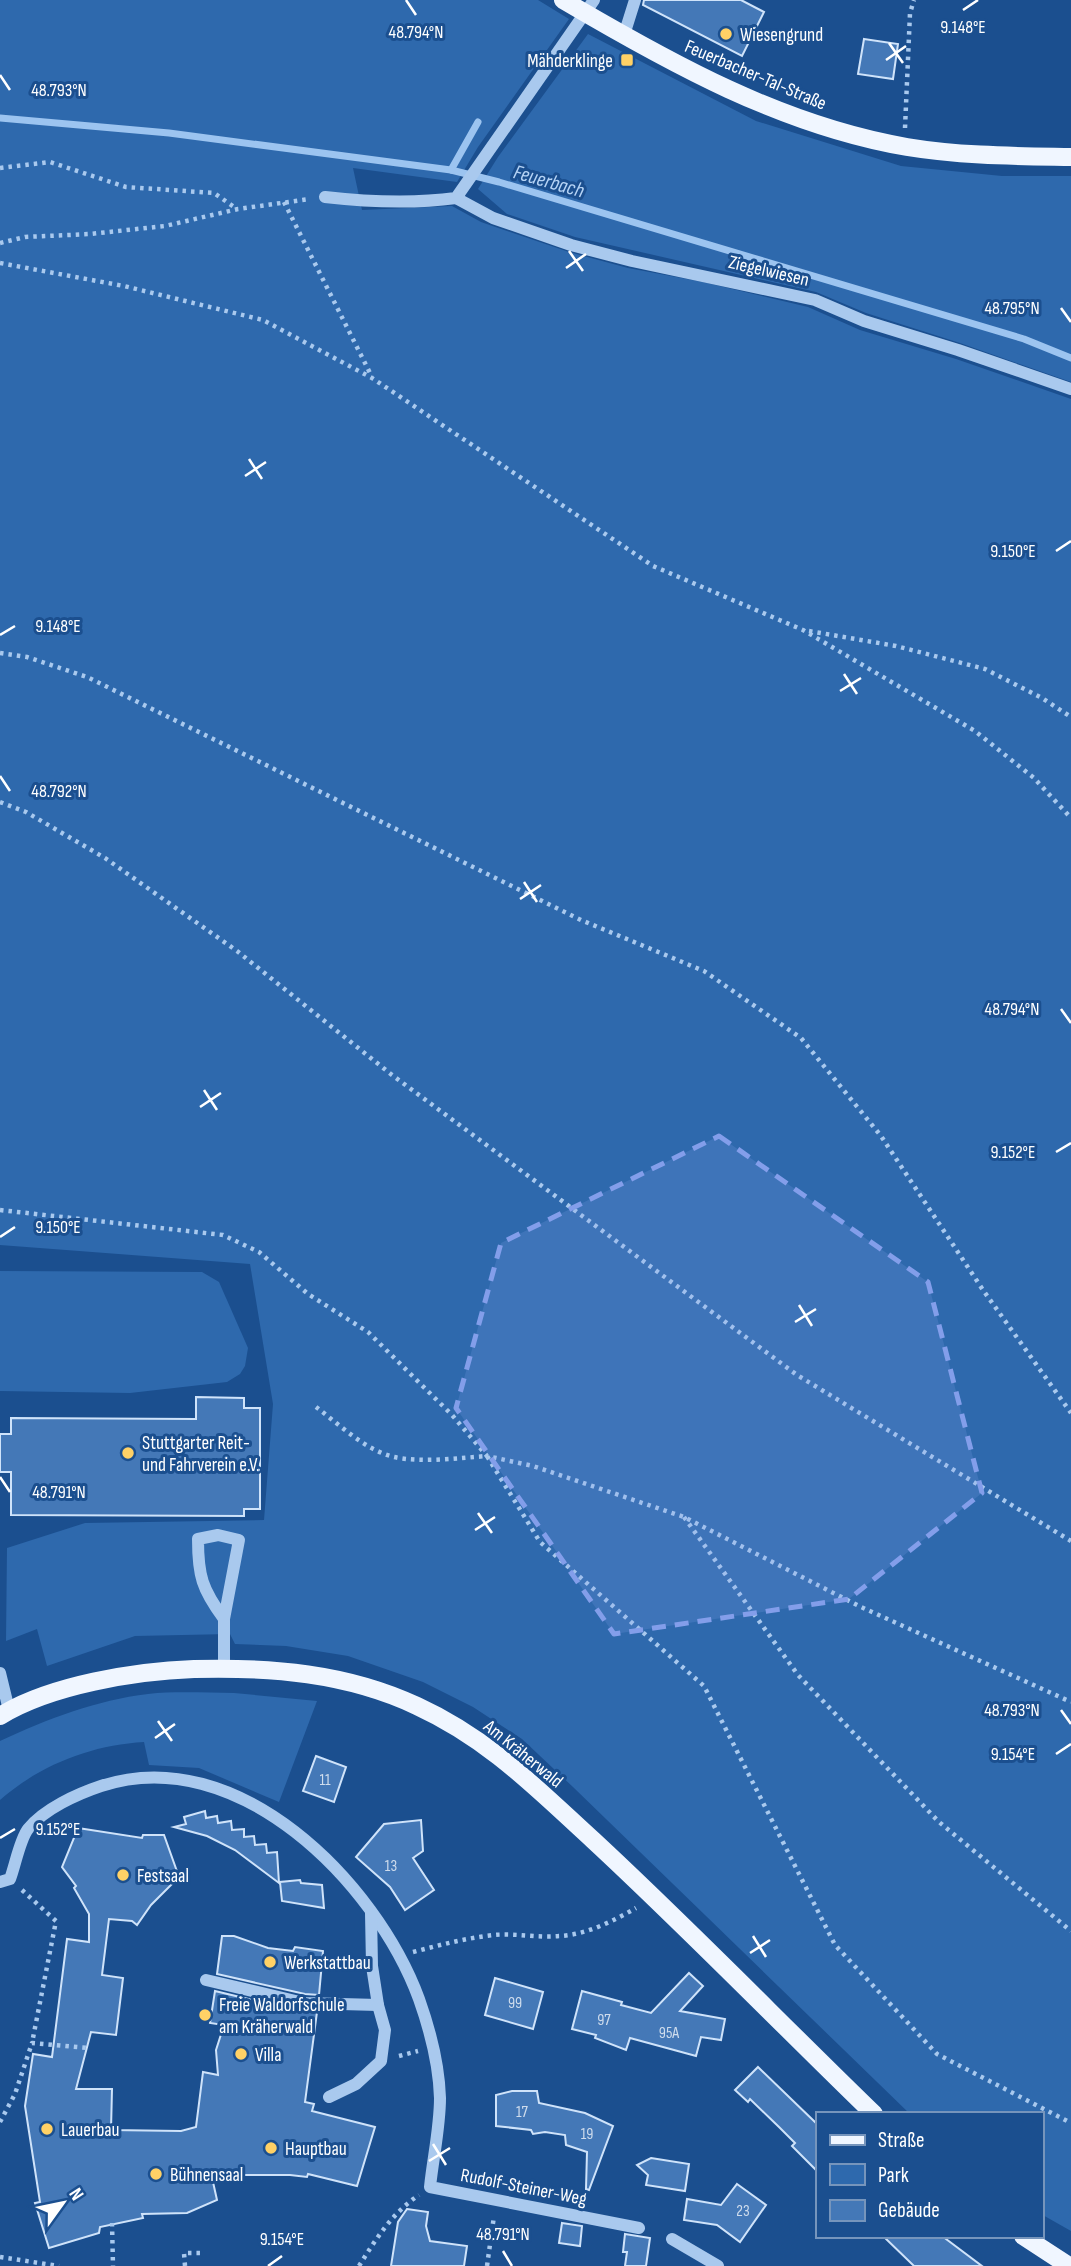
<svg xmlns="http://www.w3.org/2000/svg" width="1071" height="2266" font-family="'Sofia Sans Condensed',sans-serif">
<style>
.green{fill:#2e69ad}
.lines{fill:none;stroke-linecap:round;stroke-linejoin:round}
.stream{stroke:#9cc4f0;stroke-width:7}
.building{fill:#4478b7;stroke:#cfe3fa;stroke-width:2}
.path{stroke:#a9c9ee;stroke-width:4.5;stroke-dasharray:3.5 5;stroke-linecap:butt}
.minor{stroke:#a9c9ee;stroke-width:12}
.major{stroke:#f0f6ff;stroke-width:18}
.marked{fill:#839eea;fill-opacity:0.2;stroke:#839eea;stroke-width:5;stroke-dasharray:14 9;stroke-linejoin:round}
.ticks{fill:none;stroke:#fff;stroke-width:2.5}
.poi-dot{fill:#ffd166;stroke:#1b4f8f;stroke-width:2.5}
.labels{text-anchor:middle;stroke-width:6;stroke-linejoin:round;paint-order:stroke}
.number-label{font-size:16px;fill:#d0dded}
.poi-label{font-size:19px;fill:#fff;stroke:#1b4f8f;text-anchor:start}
.street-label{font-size:19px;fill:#fff;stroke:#1b4f8f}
.water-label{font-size:21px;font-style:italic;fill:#b5d3f5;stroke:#1b4f8f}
.ticks-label{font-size:18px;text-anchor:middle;fill:#fff;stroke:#1b4f8f;stroke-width:6;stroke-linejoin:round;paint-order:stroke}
</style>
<rect width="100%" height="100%" fill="#1b4f8f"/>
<g class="green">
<polygon points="0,0 538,0 569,19 478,147 457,182 353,168 362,210 452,206 481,222 569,252 628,268 703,282 808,307 860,330 956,359 1071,399 1071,2231 1041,2214 1041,2114 910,2114 573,1787 522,1739 473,1707 423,1682 348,1656 286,1646 235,1644 230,1634 135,1636 47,1666 37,1629 6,1641 7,1548 85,1523 264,1520 273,1404 250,1264 0,1245"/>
<polygon points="588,34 756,121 901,166 1002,176 1071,176 1071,382 960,343 866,313 816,292 575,237 507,214 478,189 498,157"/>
<polygon points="0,1271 202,1272 219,1282 248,1348 245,1366 240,1374 227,1382 130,1393 0,1391"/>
<path d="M234 1693 317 1701 279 1802 199 1768 149 1765 144 1742C91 1745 40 1765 0 1800V1741C47 1719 97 1700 148 1694 176 1691 206 1693 234 1693Z"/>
</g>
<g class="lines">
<g class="stream">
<polyline points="0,118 169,133 451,170 499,182 1024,339 1071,358"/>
<polyline points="451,170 478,122"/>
</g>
</g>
<g class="building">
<polygon points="644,0 741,0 764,12 742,56 643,5"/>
<polygon points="864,39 898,44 893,79 858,74"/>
<polygon points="196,1397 244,1398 244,1408 260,1408 260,1509 244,1509 244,1516 11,1515 11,1472 0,1472 0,1434 11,1434 11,1418 196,1419"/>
<polygon points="316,1756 346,1767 334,1802 303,1791"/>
<polygon points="205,1811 206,1818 217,1816 218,1823 231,1821 232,1830 244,1829 244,1837 254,1836 255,1845 266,1844 267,1853 277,1852 279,1883 235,1850 207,1836 174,1827 186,1824 184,1817"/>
<polygon points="421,1820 423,1851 413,1858 434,1890 405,1910 390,1887 356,1857 384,1824"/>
<polygon points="78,1828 142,1838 143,1835 164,1835 179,1877 151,1905 137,1925 132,1921 109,1919 102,1975 123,1978 116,2035 91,2032 76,2089 112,2089 111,2130 181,2131 196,2127 203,2072 218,2075 216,2050 224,2025 210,2023 215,1991 302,2012 317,2012 305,2102 314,2104 312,2111 375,2127 357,2186 308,2174 307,2177 290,2175 243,2175 243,2178 213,2182 217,2200 187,2213 142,2214 143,2218 100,2227 99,2233 49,2248 35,2203 40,2202 25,2106 33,2054 52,2057 67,1939 89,1942 89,1914 74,1888 76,1886 62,1867"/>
<polygon points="300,1880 301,1883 322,1885 324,1908 282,1901 280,1882"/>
<polygon points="222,1936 234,1936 268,1948 293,1951 295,1947 323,1951 319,1995 305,1994 217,1974"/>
<polygon points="689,1973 703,1986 680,2011 725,2019 721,2040 701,2037 696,2056 630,2038 626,2050 595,2038 596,2035 572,2029 582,1991 622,2002 621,2005 651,2013"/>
<polygon points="495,1978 543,1992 533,2029 485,2015"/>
<polygon points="758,2067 817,2124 817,2171 792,2146 795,2143 779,2127 750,2099 748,2102 735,2090"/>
<polygon points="512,2091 537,2091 539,2103 585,2113 613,2126 589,2190 586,2189 587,2152 566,2145 565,2135 545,2132 533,2134 531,2130 496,2126 496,2095"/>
<polygon points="651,2158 689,2164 685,2191 646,2185 648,2175 637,2165"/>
<polygon points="737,2184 766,2205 740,2242 717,2225 684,2220 687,2199 721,2205"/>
<polygon points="407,2209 428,2212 426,2226 430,2241 467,2246 464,2266 391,2266 398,2222"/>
<polygon points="562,2223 582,2226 580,2246 559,2243"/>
<polygon points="625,2234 650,2238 646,2266 625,2266 627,2252 623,2252"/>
<polygon points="883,2236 942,2236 982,2266 914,2266"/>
</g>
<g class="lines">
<g class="path">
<polyline points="905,128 910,13 914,0"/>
<polyline points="0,168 50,162 126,187 214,193 237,209"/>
<polyline points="284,202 372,377"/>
<polyline points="0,243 25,237 90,234 165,226 238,209 310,199"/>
<polyline points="0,263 124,286 263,320 372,378 653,566 803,630 975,731 1034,778 1071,818"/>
<polyline points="809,631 896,646 985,669 1042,698 1071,717"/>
<polyline points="0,653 27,657 87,677 581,920 704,971 801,1038 881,1136 983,1290 1071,1413"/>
<polyline points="0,802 26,812 105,858 237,951 392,1075 797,1375 1071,1541"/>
<polyline points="0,1210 223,1235 259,1252 308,1294 368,1332 452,1415 487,1456 533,1466 684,1517 861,1607 1071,1702"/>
<path d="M316 1407C340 1425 365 1450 394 1457 421 1463 460 1458 487 1456L540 1542 704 1686 835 1945 937 2054 1071 2123"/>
<polyline points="684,1517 798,1675 939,1822 1071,1931"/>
<polyline points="22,1890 56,1921 32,2043"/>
<path d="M413 1952C440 1945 466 1938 494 1935 515 1933 538 1938 559 1936 586 1935 613 1921 636 1908"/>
<polyline points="399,2056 418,2051"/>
<polyline points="0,2122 15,2094 32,2043 88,2048"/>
<polyline points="112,2223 113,2266"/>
<polyline points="0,2257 59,2266"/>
<polyline points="185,2266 184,2253 201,2253"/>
<path d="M359 2266C376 2239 392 2213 419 2195"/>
<polyline points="487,2266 494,2216"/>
</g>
<g class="minor">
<polyline points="624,35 635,0"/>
<path d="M325 197C369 202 412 204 456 198L594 0"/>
<polyline points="456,198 493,218 571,245 632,261 815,300 864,321 958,350 1071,389"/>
<path d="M224 1668V1619L239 1540 218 1535 198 1539C198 1576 202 1589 224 1619"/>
<polyline points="0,1673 9,1710"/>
<path d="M0 1882 10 1879C15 1866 20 1839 28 1829 44 1809 77 1794 101 1786 237 1741 376 1882 419 1999 430 2030 439 2064 440 2098 440 2127 433 2158 430 2187L639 2228"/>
<polyline points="206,1980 304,2003 378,2005 372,1966 371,1913"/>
<polyline points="329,2097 356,2084 381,2061 385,2030 378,2005"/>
<polyline points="672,2239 718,2266"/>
</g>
<g class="major">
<path d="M563 0C670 63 783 126 907 147 961 156 1016 156 1071 157"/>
<path d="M0 1716C50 1685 136 1671 194 1669 270 1667 347 1673 417 1706 489 1739 536 1788 593 1840 689 1929 780 2023 874 2114"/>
<polyline points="1023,2236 1069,2266"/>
</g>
</g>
<path class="marked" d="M719 1136 928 1282 982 1493 849 1599 614 1634 456 1408 501 1243Z"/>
<path class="ticks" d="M406 0 416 15M963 10 978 0M889 43 903 63M886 60 906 46M0 75 10 90M569 251 583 271M566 268 586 254M1061 308 1071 322M249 459 262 479M245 476 266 462M1056 551 1071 541M0 635 15 626M844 674 857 694M840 691 861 678M0 776 10 791M524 882 537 902M520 899 541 885M1061 1009 1071 1023M204 1090 217 1110M200 1107 221 1093M1056 1152 1071 1143M0 1237 15 1227M799 1305 812 1326M795 1322 816 1309M0 1477 10 1492M478 1513 492 1533M475 1530 495 1517M1061 1710 1071 1724M158 1721 172 1741M155 1738 175 1724M1056 1754 1071 1744M0 1838 15 1829M753 1936 766 1957M750 1953 770 1940M433 2144 446 2165M429 2161 450 2148M503 2251 512 2266M268 2266 282 2256"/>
<g class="poi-dot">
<circle cx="726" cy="34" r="7"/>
<rect x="620" y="53" width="14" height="14" rx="3.5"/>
<circle cx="128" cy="1453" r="7"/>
<circle cx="123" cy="1875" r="7"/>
<circle cx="270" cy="1962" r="7"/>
<circle cx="205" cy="2015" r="7"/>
<circle cx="241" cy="2054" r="7"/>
<circle cx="47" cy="2129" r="7"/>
<circle cx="271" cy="2148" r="7"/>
<circle cx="156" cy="2174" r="7"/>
</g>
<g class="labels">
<g class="number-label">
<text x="325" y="1785">11</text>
<text x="391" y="1871">13</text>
<text x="515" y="2008">99</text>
<text x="604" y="2025">97</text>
<text x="669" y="2038">95A</text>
<text x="522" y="2117">17</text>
<text x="587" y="2139">19</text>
<text x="743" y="2216">23</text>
</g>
<g class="poi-label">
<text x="740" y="41">Wiesengrund</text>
<text x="613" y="67" text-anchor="end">Mähderklinge</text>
<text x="142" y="1449">Stuttgarter Reit-<tspan x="142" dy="22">und Fahrverein e.V.</tspan></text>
<text x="137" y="1882">Festsaal</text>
<text x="284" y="1969">Werkstattbau</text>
<text x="219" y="2011">Freie Waldorfschule<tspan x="219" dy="22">am Kräherwald</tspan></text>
<text x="255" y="2061">Villa</text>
<text x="61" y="2136">Lauerbau</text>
<text x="285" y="2155">Hauptbau</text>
<text x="170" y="2181">Bühnensaal</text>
</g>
<g class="street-label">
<text transform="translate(756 74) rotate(23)" y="7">Feuerbacher-Tal-Straße</text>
<text transform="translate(769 270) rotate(13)" y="7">Ziegelwiesen</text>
<text transform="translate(524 1753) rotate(39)" y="7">Am Kräherwald</text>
<text transform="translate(524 2186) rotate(11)" y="7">Rudolf-Steiner-Weg</text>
</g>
<g class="water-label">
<text transform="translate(549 181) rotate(16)" y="7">Feuerbach</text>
</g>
</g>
<g class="ticks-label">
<text x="963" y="33">9.148°E</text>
<text x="416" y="38">48.794°N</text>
<text x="59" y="96">48.793°N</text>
<text x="1012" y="314">48.795°N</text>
<text x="1013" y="557">9.150°E</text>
<text x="58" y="632">9.148°E</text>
<text x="59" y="797">48.792°N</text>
<text x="1012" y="1015">48.794°N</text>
<text x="1013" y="1158">9.152°E</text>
<text x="58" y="1233">9.150°E</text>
<text x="59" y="1498">48.791°N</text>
<text x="1012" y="1716">48.793°N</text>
<text x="1013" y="1760">9.154°E</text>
<text x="58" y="1835">9.152°E</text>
<text x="503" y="2240">48.791°N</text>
<text x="282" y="2245">9.154°E</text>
</g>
<rect x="816" y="2112" width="228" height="126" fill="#1b4f8f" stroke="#7695bc" stroke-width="2"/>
<rect x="830" y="2135" width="35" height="10" fill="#f0f6ff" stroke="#7695bc" stroke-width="2"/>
<text x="878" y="2147" font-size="21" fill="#ffffff">Straße</text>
<rect x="830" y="2164" width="35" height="21" fill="#2e69ad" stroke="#7695bc" stroke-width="2"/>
<text x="878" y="2182" font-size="21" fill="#ffffff">Park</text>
<rect x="830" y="2200" width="35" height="21" fill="#4478b7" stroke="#7695bc" stroke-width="2"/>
<text x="878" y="2217" font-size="21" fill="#ffffff">Gebäude</text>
<g transform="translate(63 2203) rotate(57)" stroke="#1b4f8f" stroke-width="5" paint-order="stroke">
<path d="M0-5L12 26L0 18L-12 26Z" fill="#ffffff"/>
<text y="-10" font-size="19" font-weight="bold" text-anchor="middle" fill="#ffffff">N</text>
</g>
</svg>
